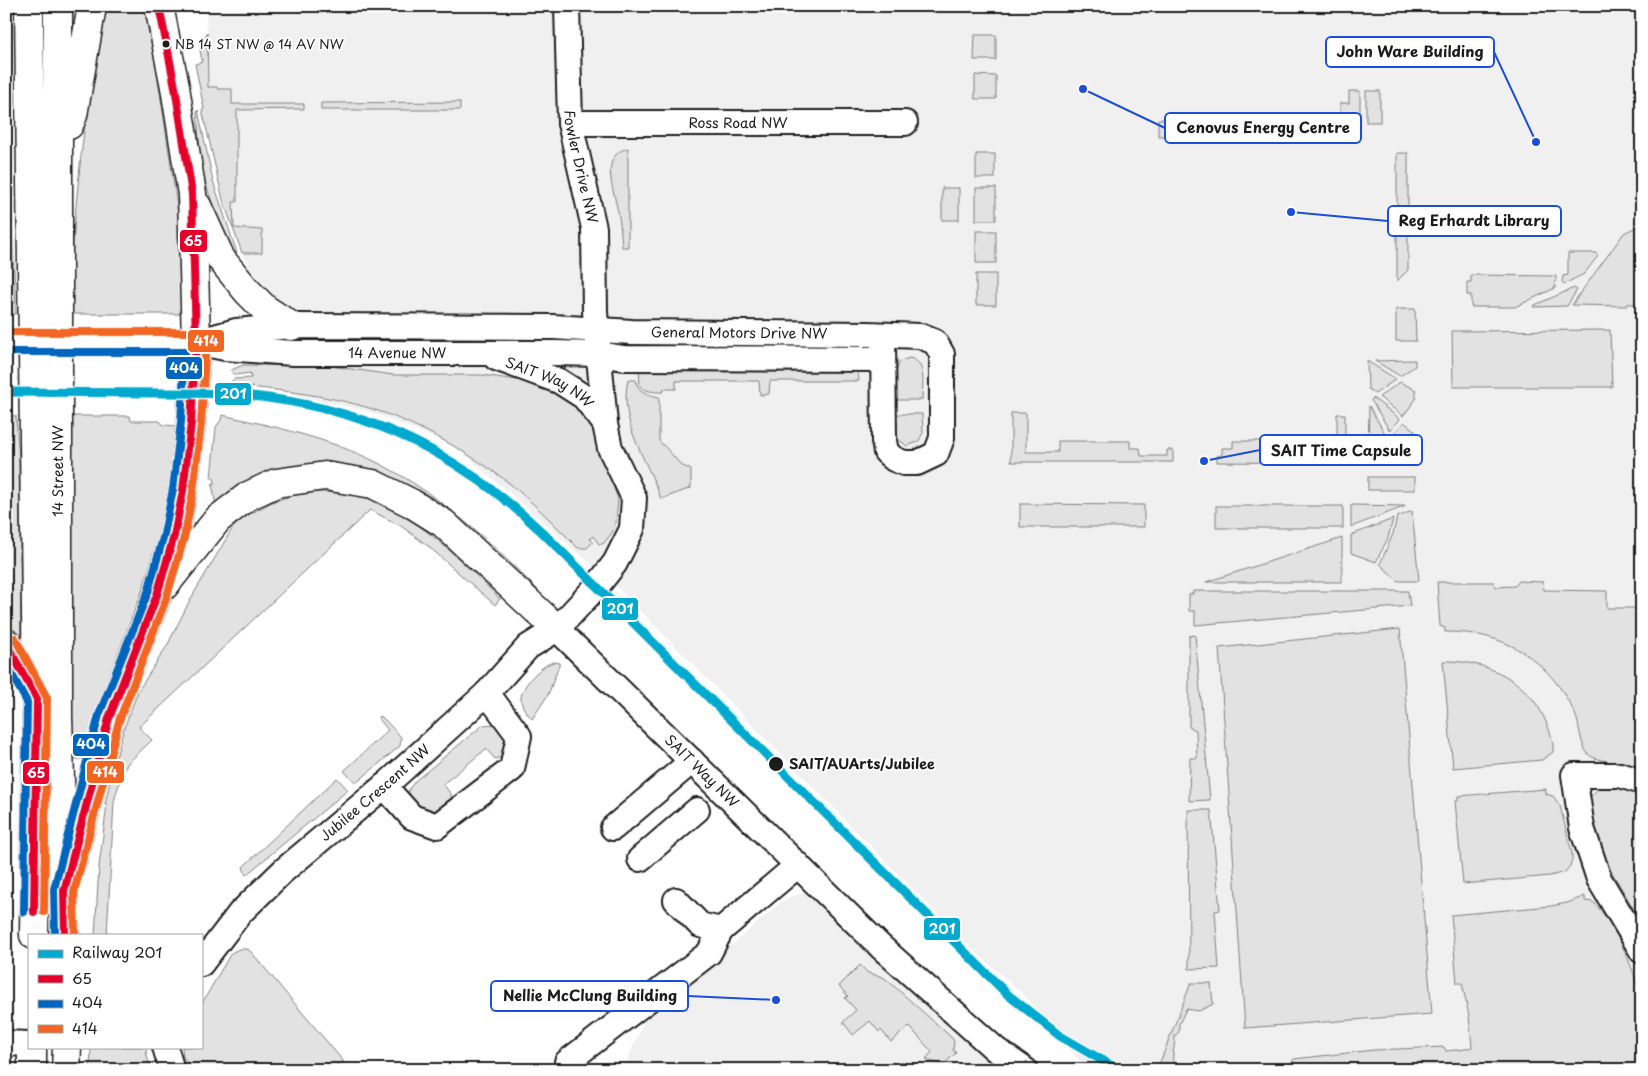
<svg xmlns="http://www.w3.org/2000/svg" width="1648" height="1076" font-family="'Playpen Sans',sans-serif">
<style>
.built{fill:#f0f0f0}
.green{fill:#e2e2e2;stroke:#7f7f7f}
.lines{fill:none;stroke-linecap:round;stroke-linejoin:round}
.street-casing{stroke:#1c1c1c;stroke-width:28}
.secondary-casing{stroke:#1c1c1c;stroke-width:31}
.street{stroke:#fff;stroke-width:24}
.secondary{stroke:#fff;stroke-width:28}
.street-bridge-casing{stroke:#1c1c1c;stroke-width:28;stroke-linecap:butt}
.street-bridge{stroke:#fff;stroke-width:24}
.bus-1-casing{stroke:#fff;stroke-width:11}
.bus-2-casing{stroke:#fff;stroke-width:11}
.bus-3-casing{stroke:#fff;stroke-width:11}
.bus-1{stroke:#e4002b;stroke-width:8}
.bus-2{stroke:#0065bd;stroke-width:8}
.bus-3{stroke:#f26522;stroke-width:8}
.rail-1-casing{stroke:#fff;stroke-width:12}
.rail-1{stroke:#00a9ce;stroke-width:9}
.bus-dot{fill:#1c1c1c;stroke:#fff;stroke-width:2}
.labels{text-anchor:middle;stroke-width:4;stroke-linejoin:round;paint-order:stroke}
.bus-label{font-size:13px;fill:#1c1c1c;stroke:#fff;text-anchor:start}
.street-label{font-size:14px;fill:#1c1c1c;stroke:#fff}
.stop-label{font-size:14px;font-weight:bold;fill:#1c1c1c;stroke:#fff;text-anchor:start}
.leader{fill:none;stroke:#1d4ed8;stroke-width:2}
.callout-dot{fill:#1d4ed8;stroke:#fff;stroke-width:2}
.callout{fill:#fff;stroke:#1d4ed8;stroke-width:2}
.callout-label{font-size:15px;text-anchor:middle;font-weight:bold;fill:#1c1c1c}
.line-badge{stroke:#fff;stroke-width:2}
.badge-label{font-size:14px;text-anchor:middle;font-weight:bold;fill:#fff}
</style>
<rect width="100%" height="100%" fill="#fff"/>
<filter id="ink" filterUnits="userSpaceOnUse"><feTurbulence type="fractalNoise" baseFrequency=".02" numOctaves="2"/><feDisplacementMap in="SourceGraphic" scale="10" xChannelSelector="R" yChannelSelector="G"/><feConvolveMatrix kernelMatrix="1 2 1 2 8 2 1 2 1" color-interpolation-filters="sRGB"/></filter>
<g filter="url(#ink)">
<g class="built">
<polygon points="206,6 1642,6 1642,1070 1076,1070 1081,1063 1029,1000 967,944 613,583 456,447 370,412 255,386 254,277 242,253 231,226 208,87"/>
<polygon points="804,893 820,899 990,1058 977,1070 616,1070 627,1061 644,1021 786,898"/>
</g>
<g class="green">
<path d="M102 6H147L179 219 185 312 181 314H69C73 210 85 108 102 6Z"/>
<polygon points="207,33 208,87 217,87 218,89 232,89 232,104 304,104 304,109 237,110 237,202 233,202 234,228 262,230 262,253 242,253 223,200 204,118 202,110 204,109 195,64 202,62 200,50"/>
<polygon points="975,35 996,35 996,60 974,60"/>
<polygon points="975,75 996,76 996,99 975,99"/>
<polygon points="6,76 16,314 6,314"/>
<polygon points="1349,91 1360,91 1360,131 1326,131 1326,120 1340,120 1340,103 1349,103"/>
<rect x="1366" y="91" width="14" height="31"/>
<polygon points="460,102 460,110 321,110 321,103"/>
<polygon points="198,110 213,181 237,253 228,252 201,169 197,111"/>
<polygon points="1208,118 1208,136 1158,136 1158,119"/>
<path d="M628 148V247H622C621 232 620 217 616 203 612 184 601 155 628 148Z"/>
<polygon points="1397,153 1408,153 1408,270 1397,281"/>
<rect x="976" y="154" width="19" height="24"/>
<rect x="942" y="188" width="17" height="32"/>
<rect x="976" y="188" width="20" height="32"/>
<polygon points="1642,224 1642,301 1638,304 1627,304 1627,306 1572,305 1581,292 1624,233"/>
<rect x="976" y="231" width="20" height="32"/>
<polygon points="1568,253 1596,253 1598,256 1584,274 1564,284 1562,282 1563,276 1568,275"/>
<rect x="976" y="274" width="20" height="31"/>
<polygon points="1471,275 1556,276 1555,288 1515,307 1471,307 1471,295 1467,295 1467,282 1471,282"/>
<polygon points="1574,288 1577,290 1567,306 1533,307 1535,305"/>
<polygon points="1396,309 1415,309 1416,341 1396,341"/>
<polygon points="1610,330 1612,387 1453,387 1452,331"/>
<path d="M910 358C928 363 922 385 922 400H896V371L900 361Z"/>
<polygon points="1415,360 1415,366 1400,376 1375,361"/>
<polygon points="1367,361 1396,379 1375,394 1368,389"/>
<path d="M243 365 330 366 393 375H481L524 381 551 388 567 395 589 421 618 499 616 523 612 533 603 544H599L593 536 590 539 593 542 587 548H578C556 526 534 503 509 483 474 456 426 428 384 413 334 395 280 390 227 385L234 379 251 378 250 373 236 375 232 373 231 370Z"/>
<path d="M639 368 858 371 859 381H770L769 394 760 395 759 381H676V389H664L663 392C654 392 647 392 640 386Z"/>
<path d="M628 380H636C637 392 649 395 659 397V441C667 448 673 456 680 464 683 467 687 467 691 470V488L661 499C648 461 618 423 628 380Z"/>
<polygon points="1400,382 1416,390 1416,399 1403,416 1379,397"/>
<polygon points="1373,398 1400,419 1390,431 1371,400"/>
<polygon points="1369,406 1386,435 1368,456"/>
<polygon points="1011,413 1026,413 1026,452 1058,452 1058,441 1130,441 1130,448 1140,448 1141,456 1167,456 1167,450 1173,450 1173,462 1011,462"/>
<polygon points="896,414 922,414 923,433 918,442 907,446 898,439"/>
<polygon points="1337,414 1345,414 1345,463 1217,462 1217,456 1222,455 1222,448 1233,448 1233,441 1304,441 1304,451 1337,451"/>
<path d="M222 415C273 426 331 439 378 463 440 494 490 542 539 591L533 597 393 478 216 506 212 484 215 483 214 478H211L216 427 221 420Z"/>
<polygon points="6,416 16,416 19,459 21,637 17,639 6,626"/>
<path d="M69 416H130L131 421H160L163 425 178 426C174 477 164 530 149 580 129 641 99 697 82 759H74L70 711Z"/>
<polygon points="1404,422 1415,431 1416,463 1409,462 1392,435"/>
<rect x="1368" y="477" width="47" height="13"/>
<path d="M316 492C335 492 354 494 373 500 418 516 466 565 500 599L495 605 428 546 401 526 370 510 139 727 152 740 127 764 117 790 114 802 107 935H95L99 866 107 804H105L114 765 124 728 138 691 167 646 190 600 232 529 241 519 274 501 295 495Z"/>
<polygon points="1020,504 1144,505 1144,527 1020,527"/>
<polygon points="1351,505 1406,506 1351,527"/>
<rect x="1216" y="506" width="127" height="22"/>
<polygon points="1412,511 1419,581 1398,581 1380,564 1393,534 1397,517"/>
<polygon points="1393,519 1388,538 1376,562 1351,553 1351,535"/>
<polygon points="1342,538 1342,582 1206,582"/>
<path d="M1519 581 1543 582 1544 590 1607 591V608H1642V769C1628 762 1594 762 1588 754 1580 745 1580 725 1575 714 1550 660 1505 631 1445 632V628L1440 626 1437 582H1494L1496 587 1515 586Z"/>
<polygon points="1193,591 1408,591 1410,606 1195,625 1195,611 1189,611 1189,594 1193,594"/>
<polygon points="1400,629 1432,1014 1245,1028 1219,648"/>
<polygon points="1195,635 1210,800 1189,801 1190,758 1197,758 1196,730 1189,727 1189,636"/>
<path d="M1443 661C1486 660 1529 680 1546 722 1550 732 1554 741 1553 752L1542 760 1453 768Z"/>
<path d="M554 662 560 663 548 695 532 719C527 713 521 707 521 698 521 686 542 664 554 662Z"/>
<polygon points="379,716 382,717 401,737 400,746 356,783 344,771 388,730 379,719"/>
<polygon points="493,724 502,729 507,741 502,757 495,759 486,749 443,784 451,794 452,801 435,814 408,802 409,789 415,781 483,725"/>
<polygon points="337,778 348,790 246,875 243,867"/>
<polygon points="1615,786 1624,788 1642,797 1642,923 1604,859 1594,830 1589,802 1591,796 1600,787"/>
<polygon points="1546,789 1546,794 1553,796 1560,806 1572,853 1572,861 1570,866 1565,872 1550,876 1463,884 1455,801 1458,801 1458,796"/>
<polygon points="1188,810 1211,810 1220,910 1215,911 1219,968 1189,969"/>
<path d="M1585 896V901L1593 902C1615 923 1639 977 1642 1007 1643 1028 1642 1049 1642 1070H1292V1062L1294 1059 1374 1050 1444 1047 1446 1051 1466 1049 1472 1047 1469 1016 1462 983H1457L1451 915 1551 906 1567 903Z"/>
<polygon points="239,949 248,949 252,953 344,1062 325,1070 193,1070 183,1057 182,1047 201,1047 201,1005 231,953"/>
<polygon points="860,965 868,973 883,977 887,980 951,1037 954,1041 953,1050 956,1053 944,1064 929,1061 926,1059 932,1052 909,1026 891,1042 881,1030 879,1032 870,1021 853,1035 843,1022 856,1010 845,998 848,996 839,986"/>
<path d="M1191 983H1211L1213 1004 1199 1011 1186 1009 1179 1024V1032L1175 1036C1175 1050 1170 1056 1175 1070H1157Z"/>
<polygon points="91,1047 147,1047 146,1052 151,1070 90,1070"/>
</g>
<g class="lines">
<g class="street-casing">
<g id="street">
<path id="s1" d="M567 6 570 123 594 228 595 312 605 424 610 448 634 498 632 529 615 563 597 586 557 629 881 947 995 1049 1025 1070"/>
<path id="s2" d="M570 123H905"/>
<path id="s3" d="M120 342H196L225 348 293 353H554L598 354 624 358 883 359"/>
<path id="s4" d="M196 342 236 331 291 326 553 327 632 332 867 334 920 336 935 342 942 354V438L936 454 917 463H904L894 459 886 452 884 441 883 335"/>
<path id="s5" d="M496 358 559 381 584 397 605 424"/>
<polyline points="1642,782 1620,775 1574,775 1582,828 1599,879 1642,951"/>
<polyline points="384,786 412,817 437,826 512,769 519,736 487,693"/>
<polyline points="613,828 692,761"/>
<polyline points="640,859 697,810"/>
<polyline points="676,900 700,925 721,930 798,865"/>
<path id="s6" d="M201 964 240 913 283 871 389 782 487 693 528 647 557 629"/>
<polyline points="6,1043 29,1044"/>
<polyline points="165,1047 172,1070"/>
<polyline points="567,1062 709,953 721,930"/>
</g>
</g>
<g class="secondary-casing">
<g id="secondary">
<polyline points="29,6 37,699 34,935"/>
<polyline points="58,6 58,716 65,935"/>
<polyline points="69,125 73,115 92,6"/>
<polyline points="197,206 221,259 247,291 265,309 291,326"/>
<polyline points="164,586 218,519 248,496 276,483 325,476 373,484 411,503 443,523 557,629"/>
<polyline points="6,643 35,695"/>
<polyline points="72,861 109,718 157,595 174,536 183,491 191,423 196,342 192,194 175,87 159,6"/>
<polyline points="32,1070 32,1047"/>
<polyline points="66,1070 67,1047"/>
</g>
</g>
<use href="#street" class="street"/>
<use href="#secondary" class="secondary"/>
<g class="street-bridge-casing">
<polyline id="street-bridge" points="6,342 120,342"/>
</g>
<use href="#street-bridge" class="street-bridge"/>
<g class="bus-1-casing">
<g id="bus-1">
<polyline points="6,643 37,699 34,912"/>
<polyline points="65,935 64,891 109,718 157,595 174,536 183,491 191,423 196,342 192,194 175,87 159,6"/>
</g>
</g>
<g class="bus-2-casing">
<g id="bus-2">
<polyline points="6,352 185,352 181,422 173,489 164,534 148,592 99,715 54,889 55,935"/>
<polyline points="6,664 27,702 24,912"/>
</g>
</g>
<g class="bus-3-casing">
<g id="bus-3">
<polyline points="6,332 196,332 203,335 206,341 201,424 193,492 184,538 166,599 119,721 74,892 75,935"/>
<polyline points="15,638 47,698 44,912"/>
</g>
</g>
<use href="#bus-1" class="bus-1"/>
<use href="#bus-2" class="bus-2"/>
<use href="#bus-3" class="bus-3"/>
<g class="rail-1-casing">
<path id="rail-1" d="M6 392C59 392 112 393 165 393 200 393 234 393 268 398 378 413 461 456 542 532L1007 994 1060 1036 1119 1070"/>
</g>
<use href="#rail-1" class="rail-1"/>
</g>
</g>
<g class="bus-dot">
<circle cx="166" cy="44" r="4.5"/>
<circle cx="776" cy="764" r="8"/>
</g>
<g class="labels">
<g class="bus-label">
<text x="175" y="49">NB 14 ST NW @ 14 AV NW</text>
</g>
<g class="street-label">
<text dy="5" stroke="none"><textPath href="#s2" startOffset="168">Ross Road NW</textPath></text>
<text dy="5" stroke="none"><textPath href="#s1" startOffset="162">Fowler Drive NW</textPath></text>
<text dy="5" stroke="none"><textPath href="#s4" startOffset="545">General Motors Drive NW</textPath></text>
<text dy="5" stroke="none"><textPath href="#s3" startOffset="278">14 Avenue NW</textPath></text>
<text dy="5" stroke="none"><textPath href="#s5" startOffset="59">SAIT Way NW</textPath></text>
<text transform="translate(58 471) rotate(-90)" y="5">14 Street NW</text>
<text dy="5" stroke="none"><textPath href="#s1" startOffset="861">SAIT Way NW</textPath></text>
<text dy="5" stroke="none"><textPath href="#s6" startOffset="245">Jubilee Crescent NW</textPath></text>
</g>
<g class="stop-label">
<text x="789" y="769">SAIT/AUArts/Jubilee</text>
</g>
</g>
<path class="leader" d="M1536 142L1494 52M1083 89L1165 128M1291 212L1388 221M1204 461L1260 450M776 1000L688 996"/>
<g class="callout-dot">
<circle cx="1536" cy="142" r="5"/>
<circle cx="1083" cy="89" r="5"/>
<circle cx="1291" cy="212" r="5"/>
<circle cx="1204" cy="461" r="5"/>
<circle cx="776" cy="1000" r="5"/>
</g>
<g class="callout">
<rect x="1326" y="37" width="168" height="30" rx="5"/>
<rect x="1165" y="113" width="196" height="30" rx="5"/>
<rect x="1388" y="206" width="173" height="30" rx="5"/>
<rect x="1260" y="435" width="162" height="30" rx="5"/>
<rect x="491" y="981" width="197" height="30" rx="5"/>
</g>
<g class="callout-label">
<text x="1410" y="57">John Ware Building</text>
<text x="1263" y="133">Cenovus Energy Centre</text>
<text x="1474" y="226">Reg Erhardt Library</text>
<text x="1341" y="456">SAIT Time Capsule</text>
<text x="590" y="1001">Nellie McClung Building</text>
</g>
<g class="line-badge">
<rect x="179" y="229" width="29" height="24" rx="5" fill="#e4002b"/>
<rect x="187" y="329" width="38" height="24" rx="5" fill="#f26522"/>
<rect x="165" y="356" width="38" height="24" rx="5" fill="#0065bd"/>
<rect x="214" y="382" width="38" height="24" rx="5" fill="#00a9ce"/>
<rect x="601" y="597" width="38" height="24" rx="5" fill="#00a9ce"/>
<rect x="72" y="733" width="38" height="24" rx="5" fill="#0065bd"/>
<rect x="86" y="760" width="39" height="24" rx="5" fill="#f26522"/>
<rect x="22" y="761" width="28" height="24" rx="5" fill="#e4002b"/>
<rect x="923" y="917" width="38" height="24" rx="5" fill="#00a9ce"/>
</g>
<g class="badge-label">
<text x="193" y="246">65</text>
<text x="206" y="346">414</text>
<text x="184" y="373">404</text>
<text x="233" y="399">201</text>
<text x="620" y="614">201</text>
<text x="91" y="749">404</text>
<text x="105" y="777">414</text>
<text x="36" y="778">65</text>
<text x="942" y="934">201</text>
</g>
<rect width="1648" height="1076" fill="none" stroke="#fff" stroke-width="25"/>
<rect x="12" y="12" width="1623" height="1051" fill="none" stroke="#1c1c1c" stroke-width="2" filter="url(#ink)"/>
<rect x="28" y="934" width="175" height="115" fill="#ffffff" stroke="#a4a4a4"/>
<rect x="38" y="950" width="25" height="8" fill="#00a9ce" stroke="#a4a4a4"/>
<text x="72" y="958" font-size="15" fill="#1c1c1c">Railway 201</text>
<rect x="38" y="975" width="25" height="8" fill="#e4002b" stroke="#a4a4a4"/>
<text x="72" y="984" font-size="15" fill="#1c1c1c">65</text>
<rect x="38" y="1000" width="25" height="8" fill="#0065bd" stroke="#a4a4a4"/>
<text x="72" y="1008" font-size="15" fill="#1c1c1c">404</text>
<rect x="38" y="1025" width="25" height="8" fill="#f26522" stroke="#a4a4a4"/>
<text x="72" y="1034" font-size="15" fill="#1c1c1c">414</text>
</svg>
